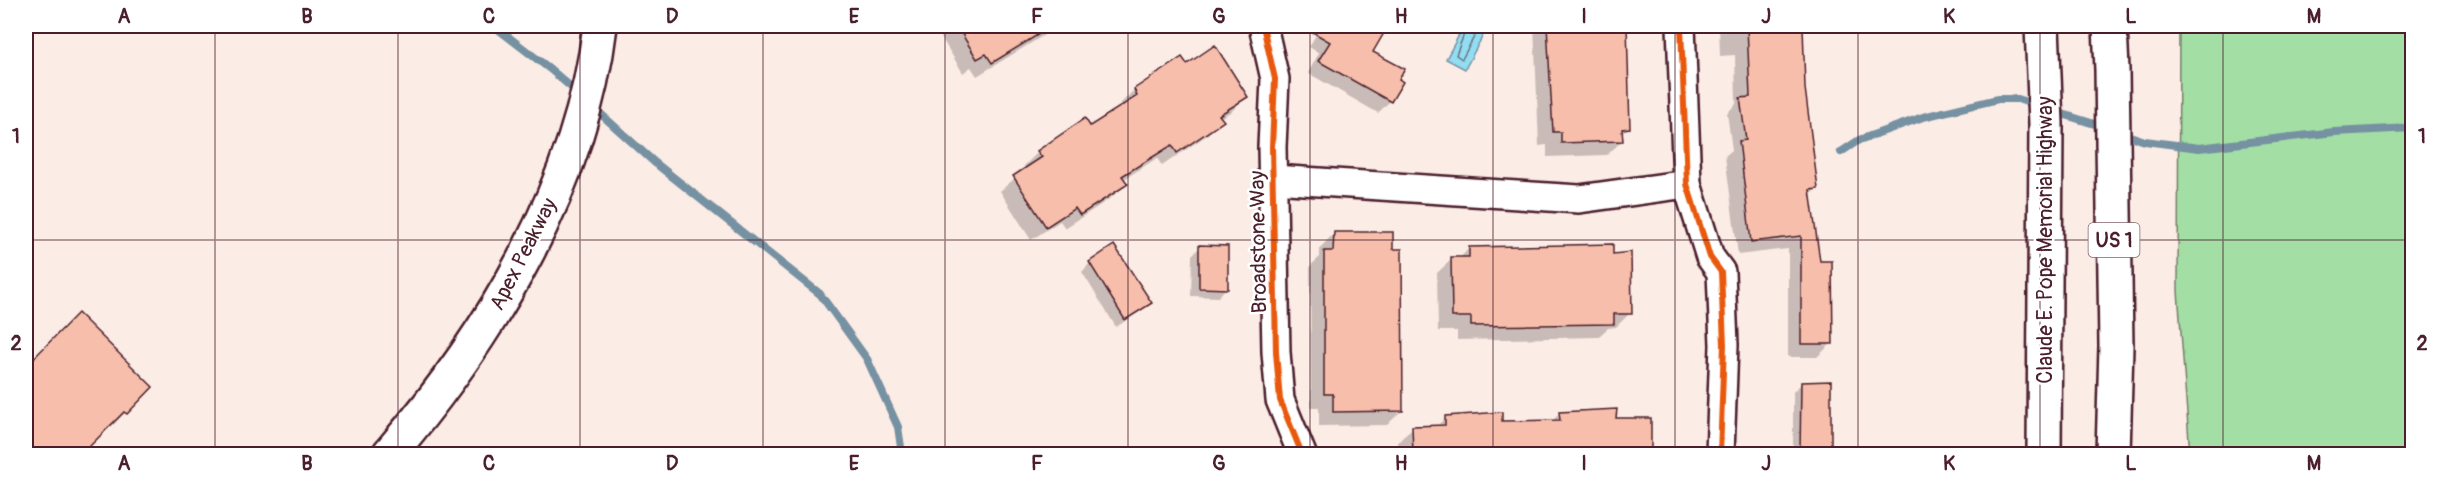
<svg xmlns="http://www.w3.org/2000/svg" width="2438" height="480" font-family="Pangolin,sans-serif">
<style>
.green{fill:#a3dea5;stroke:#767e68;stroke-width:1.5}
.water{fill:#92ddf2;stroke:#7591a2;stroke-width:1.5}
.shadow{fill:#0003}
.lines{fill:none;stroke-linecap:round;stroke-linejoin:round}
.shore{stroke:#676b7b;stroke-width:1.5}
.stream{stroke:#7591a2;stroke-width:8}
.building{fill:#f6beab;stroke:#4a1f2b;stroke-width:1.5}
.street-casing{stroke:#4a1f2b;stroke-width:32}
.secondary-casing{stroke:#4a1f2b;stroke-width:38}
.highway-casing{stroke:#4a1f2b;stroke-width:38}
.street{stroke:#fff;stroke-width:27}
.secondary{stroke:#fff;stroke-width:33}
.highway{stroke:#fff;stroke-width:33}
.cycleway-casing{stroke:#fff;stroke-width:10}
.cycleway{stroke:#e8590c;stroke-width:6}
.grid{fill:none;stroke:#4a1f2b;stroke-width:1.5;stroke-opacity:0.55}
.labels{text-anchor:middle;stroke-width:5;stroke-linejoin:round;paint-order:stroke}
.shield{fill:#fff;stroke:#80626b;stroke-width:1.5}
.shield-label{font-size:20px;font-weight:bold;fill:#4a1f2b}
.street-label{font-size:21px;fill:#4a1f2b;stroke:#fff}
.neatline{fill:none;stroke:#4a1f2b;stroke-width:2}
.grid-label{font-size:20px;text-anchor:middle;font-weight:bold;fill:#4a1f2b}
</style>
<rect width="100%" height="100%" fill="#fcece6"/>
<filter id="ink" filterUnits="userSpaceOnUse"><feTurbulence type="fractalNoise" baseFrequency=".0167" numOctaves="2"/><feDisplacementMap in="SourceGraphic" scale="12" xChannelSelector="R" yChannelSelector="G"/><feConvolveMatrix kernelMatrix="1 2 1 2 8 2 1 2 1" color-interpolation-filters="sRGB"/></filter>
<g filter="url(#ink)">
<polygon class="green" points="2179,26 2412,26 2412,454 2190,454 2178,291"/>
<polygon class="water" points="1441,26 1482,26 1487,28 1465,69 1446,59 1459,35"/>
<g class="shadow">
<polygon points="934,26 1059,26 977,76 971,67 963,73"/>
<polygon points="1321,26 1386,26 1371,52 1390,101 1378,113 1308,73 1319,53 1309,47"/>
<polygon points="1534,26 1625,26 1628,127 1621,134 1622,141 1607,155 1547,157 1547,145 1539,146"/>
<polygon points="1719,26 1802,26 1804,88 1817,188 1810,195 1831,344 1817,357 1788,357 1788,249 1738,255 1725,156 1732,150 1727,113 1736,104 1735,55 1720,56"/>
<polygon points="1186,66 1246,96 1232,111 1220,118 1222,121 1207,135 1162,166 1157,158 1123,180 1126,183 1111,198 1065,228 1060,221 1031,240 1000,191 1026,169 1024,166 1038,152 1089,128 1122,107 1120,104 1134,90"/>
<polygon points="1334,233 1391,250 1401,411 1387,425 1319,426 1319,408 1311,408 1310,266 1320,257 1320,248"/>
<polygon points="1200,247 1226,288 1218,297 1191,296 1192,255"/>
<polygon points="1469,248 1611,255 1630,313 1616,327 1608,328 1598,337 1457,340 1457,331 1438,331 1437,273 1452,259 1459,259"/>
<polygon points="1090,263 1150,303 1141,311 1116,327 1082,272"/>
<polygon points="78,315 151,387 111,427 109,425 80,454 26,454 26,368"/>
<polygon points="1830,383 1829,454 1793,454 1793,392 1801,384"/>
<polygon points="1560,413 1614,420 1649,419 1650,454 1399,454 1398,442 1413,427 1436,427 1446,417 1500,423 1552,421"/>
</g>
<g class="lines">
<polyline class="shore" points="1454,26 1464,34 1456,55 1462,59 1480,26"/>
<g class="stream">
<polyline points="494,26 550,69 579,94"/>
<polyline points="592,106 654,162 820,294 867,359 898,427 902,454"/>
<polyline points="2053,111 2104,127"/>
<polyline points="2121,133 2145,141 2199,148 2334,132 2412,128"/>
<polyline points="1841,152 1859,140 1923,117 1998,99 2018,99 2038,106"/>
</g>
</g>
<g class="building">
<polygon points="957,26 1052,26 992,63 986,54 977,59"/>
<polygon points="1302,26 1388,26 1373,52 1405,69 1399,79 1403,82 1391,102 1318,61 1330,42"/>
<polygon points="1547,26 1627,26 1630,128 1622,129 1623,141 1561,143 1561,132 1553,132"/>
<polygon points="1747,26 1803,26 1805,88 1818,189 1810,190 1820,261 1832,261 1833,344 1801,344 1801,236 1751,242 1739,141 1746,140 1740,98 1750,97"/>
<polygon points="1215,45 1248,97 1219,115 1224,121 1177,153 1172,145 1122,176 1128,184 1080,215 1075,208 1046,227 1013,176 1042,157 1037,151 1085,118 1090,126 1137,96 1134,89 1182,57 1187,64"/>
<polygon points="1334,232 1393,232 1393,249 1402,249 1403,411 1333,412 1333,394 1324,394 1324,251 1333,251"/>
<polygon points="1613,244 1613,254 1631,252 1632,314 1614,314 1614,324 1471,326 1471,317 1452,317 1451,257 1469,257 1469,247"/>
<polygon points="1114,245 1152,303 1125,320 1089,262"/>
<polygon points="1199,245 1228,246 1228,289 1199,288"/>
<polygon points="78,313 153,387 127,414 124,412 82,454 26,454 26,366"/>
<polygon points="1831,381 1831,454 1800,454 1801,382"/>
<polygon points="1617,409 1616,418 1651,418 1651,454 1413,454 1412,426 1445,425 1445,416 1502,412 1502,421 1560,420 1559,412"/>
</g>
<g class="lines">
<g class="street-casing">
<g id="street">
<polyline points="1263,26 1275,79 1272,147 1276,352 1280,400 1302,454"/>
<polyline points="1681,26 1687,184 1710,257 1721,272 1724,345 1720,454"/>
<polyline points="1273,179 1579,199 1687,184"/>
</g>
</g>
<g class="secondary-casing">
<path id="secondary" d="M389 454C492 334 581 186 600 26"/>
</g>
<g class="highway-casing">
<g id="highway">
<polyline points="2042,26 2046,124 2044,454"/>
<polyline points="2110,26 2112,70 2116,346 2113,454"/>
</g>
</g>
<use href="#street" class="street"/>
<use href="#secondary" class="secondary"/>
<use href="#highway" class="highway"/>
<g class="cycleway-casing">
<g id="cycleway">
<polyline points="1263,26 1275,79 1272,147 1276,352 1280,400 1302,454"/>
<polyline points="1681,26 1687,184 1710,257 1721,272 1724,345 1720,454"/>
</g>
</g>
<use href="#cycleway" class="cycleway"/>
</g>
</g>
<path class="grid" d="M215 26V454M398 26V454M580 26V454M763 26V454M945 26V454M1128 26V454M1310 26V454M1493 26V454M1675 26V454M1858 26V454M2040 26V454M2223 26V454M26 240H2412"/>
<g class="labels">
<rect class="shield" x="2088.5" y="223" width="51" height="34" rx="4.5"/>
<g class="shield-label">
<text x="2114" y="247">US 1</text>
</g>
<g class="street-label">
<text transform="translate(2045 240) rotate(-90)" y="7">Claude E. Pope Memorial Highway</text>
<text transform="translate(1258 242) rotate(-91)" y="7">Broadstone Way</text>
<text transform="translate(523 254) rotate(-63)" y="7">Apex Peakway</text>
</g>
</g>
<rect width="2438" height="480" fill="none" stroke="#fff" stroke-width="66"/>
<rect x="33" y="33" width="2372" height="414" class="neatline"/>
<g class="grid-label">
<text x="124" y="23">A</text>
<text x="307" y="23">B</text>
<text x="489" y="23">C</text>
<text x="672" y="23">D</text>
<text x="854" y="23">E</text>
<text x="1037" y="23">F</text>
<text x="1219" y="23">G</text>
<text x="1401" y="23">H</text>
<text x="1584" y="23">I</text>
<text x="1766" y="23">J</text>
<text x="1949" y="23">K</text>
<text x="2131" y="23">L</text>
<text x="2314" y="23">M</text>
<text x="16" y="143">1</text>
<text x="2422" y="143">1</text>
<text x="16" y="350">2</text>
<text x="2422" y="350">2</text>
<text x="124" y="470">A</text>
<text x="307" y="470">B</text>
<text x="489" y="470">C</text>
<text x="672" y="470">D</text>
<text x="854" y="470">E</text>
<text x="1037" y="470">F</text>
<text x="1219" y="470">G</text>
<text x="1401" y="470">H</text>
<text x="1584" y="470">I</text>
<text x="1766" y="470">J</text>
<text x="1949" y="470">K</text>
<text x="2131" y="470">L</text>
<text x="2314" y="470">M</text>
</g>
</svg>
